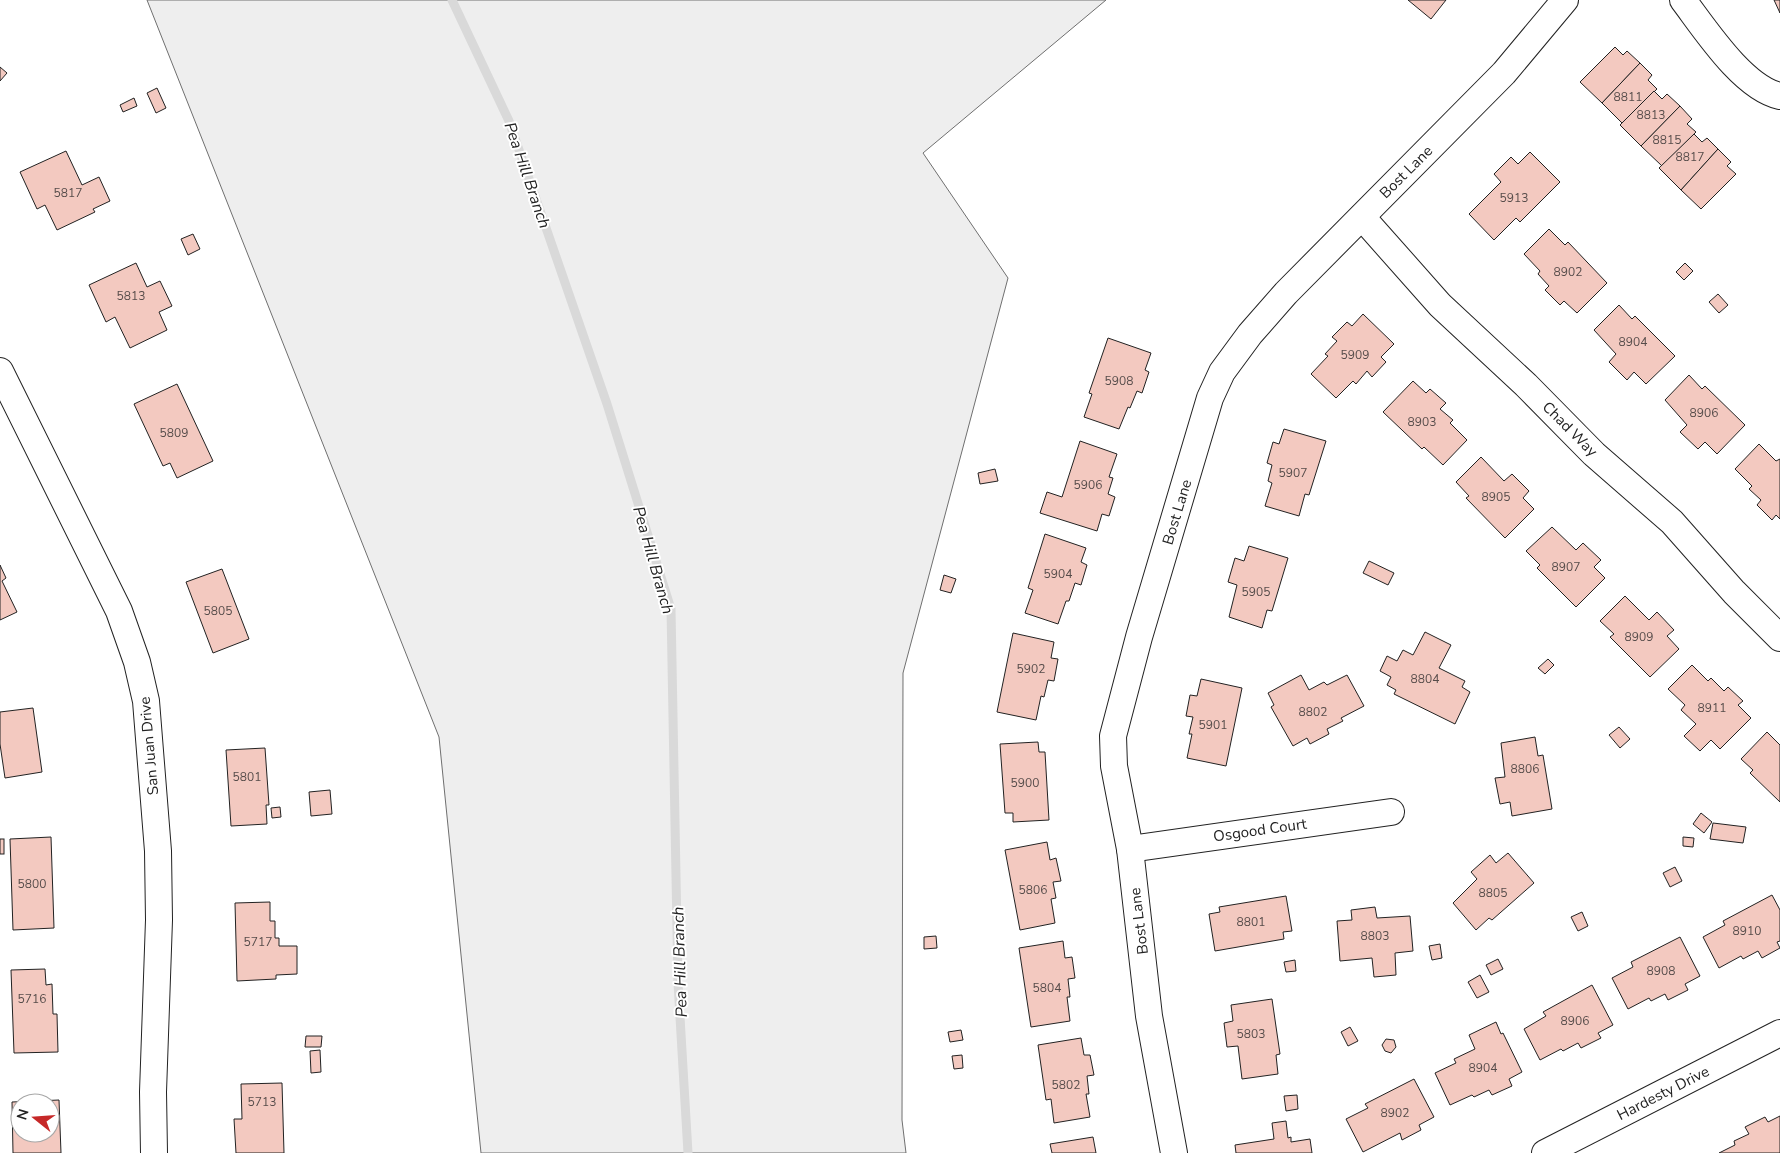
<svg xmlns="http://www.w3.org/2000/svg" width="1780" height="1153" font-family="'Nunito Sans',sans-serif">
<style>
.green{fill:#eee;stroke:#6f6f6f}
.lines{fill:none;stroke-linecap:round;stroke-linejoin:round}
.stream{stroke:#d9d9d9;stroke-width:9}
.building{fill:#f3c9c0;stroke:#222;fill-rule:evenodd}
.street-casing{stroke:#222;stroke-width:28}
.street{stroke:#fff;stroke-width:26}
.labels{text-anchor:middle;stroke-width:4;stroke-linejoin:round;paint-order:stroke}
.number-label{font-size:12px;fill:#564c4a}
.street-label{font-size:15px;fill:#222;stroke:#fff}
.water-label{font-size:16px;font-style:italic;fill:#222;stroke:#fff}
</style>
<rect width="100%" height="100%" fill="#fff"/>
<polygon class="green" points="147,0 1106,0 923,153 1008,278 903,673 902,1120 906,1153 481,1153 439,737"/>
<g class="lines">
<polyline class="stream" points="452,0 509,121 607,404 671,609 678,983 688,1153"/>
</g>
<g class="building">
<polygon points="1408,0 1446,0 1431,19"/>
<polygon points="1774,0 1780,0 1780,13"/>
<polygon points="1615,47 1623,55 1627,51 1640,63 1602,103 1580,82"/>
<polygon points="1640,63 1652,75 1648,80 1657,89 1622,123 1602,103"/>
<polygon points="0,67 7,73 0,81"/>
<polygon points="157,88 166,108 156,113 147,93"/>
<polygon points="1654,91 1662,99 1667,94 1680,106 1641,146 1620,125"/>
<polygon points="134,98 137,106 123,112 120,105"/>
<polygon points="1680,106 1692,119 1687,124 1696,132 1662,166 1641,146"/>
<polygon points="1694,134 1702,142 1707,138 1718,149 1681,190 1659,168"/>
<polygon points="1718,149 1731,162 1727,166 1736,174 1701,209 1681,190"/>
<polygon points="66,151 82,185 99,177 110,201 93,209 95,212 57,230 45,205 37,209 20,172"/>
<polygon points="1530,152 1560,182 1520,222 1516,218 1494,240 1469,214 1501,182 1494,174 1511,157 1518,164"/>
<polygon points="1549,229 1565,245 1568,242 1607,283 1577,313 1564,301 1560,305 1545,290 1549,286 1538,274 1540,271 1524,254"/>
<polygon points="193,234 200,249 188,255 181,239"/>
<polygon points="136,263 147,287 160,281 172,306 159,312 167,330 130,348 115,317 106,322 89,285"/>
<polygon points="1685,263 1693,271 1684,280 1676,272"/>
<polygon points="1718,294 1728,305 1719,313 1709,302"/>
<polygon points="1619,305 1632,319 1635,316 1675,356 1646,384 1634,372 1627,380 1609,362 1616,354 1594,330"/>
<polygon points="1363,314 1394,344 1381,357 1386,362 1372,377 1367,371 1356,384 1353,381 1336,398 1311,374 1328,356 1325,354 1337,341 1332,337 1347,322 1352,326"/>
<polygon points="1108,338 1151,353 1145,370 1149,372 1142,393 1137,391 1130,408 1128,407 1119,429 1084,417 1092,394 1089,393"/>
<polygon points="1689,375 1702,389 1705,386 1745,425 1717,454 1705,442 1698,449 1680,432 1687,425 1665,400"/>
<polygon points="1413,381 1426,393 1430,389 1446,403 1440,409 1453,420 1450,423 1467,440 1443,465 1424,447 1422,449 1383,412"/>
<polygon points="177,384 213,461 177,478 170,463 163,466 134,404"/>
<polygon points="1284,429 1326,441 1309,495 1305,494 1299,516 1265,506 1272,483 1268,481 1272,465 1267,463 1273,442 1279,444"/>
<polygon points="1080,441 1117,454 1109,477 1113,478 1108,494 1115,497 1109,516 1102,514 1097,531 1040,513 1047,492 1062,497"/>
<polygon points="1759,444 1776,461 1780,459 1780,519 1776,515 1772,520 1757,505 1761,500 1749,489 1752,486 1735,469"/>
<polygon points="1481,457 1504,481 1512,474 1529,491 1523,498 1534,509 1505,538 1466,498 1469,496 1456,482"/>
<polygon points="995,469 998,481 980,484 978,473"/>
<polygon points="1552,527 1576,550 1583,543 1601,560 1594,567 1605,578 1576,607 1537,568 1540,565 1526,551"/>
<polygon points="1045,534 1086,548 1081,562 1087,565 1081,585 1075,583 1069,601 1066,601 1058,624 1025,613 1033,590 1028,588"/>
<polygon points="1249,546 1288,558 1272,611 1267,610 1262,628 1229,617 1237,585 1228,582 1235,558 1244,561"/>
<polygon points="1369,561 1394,573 1388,585 1363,573"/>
<polygon points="0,565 6,578 2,581 17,612 0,620"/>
<polygon points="222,569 249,639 213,653 186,582"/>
<polygon points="944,575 956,579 951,593 940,590"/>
<polygon points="1625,596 1649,620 1657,612 1674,630 1667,636 1679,649 1650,677 1610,637 1614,634 1600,621"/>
<polygon points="1425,632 1451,645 1439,668 1465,681 1462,687 1470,692 1455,724 1394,694 1396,690 1387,685 1391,677 1380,671 1387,656 1397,661 1403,650 1413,655"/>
<polygon points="1013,633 1054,642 1051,658 1058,659 1054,681 1048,680 1044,697 1041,696 1036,720 997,712"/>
<polygon points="1548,659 1554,665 1545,674 1538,668"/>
<polygon points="1692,665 1708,681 1711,678 1724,691 1728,687 1743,701 1738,705 1751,718 1720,749 1711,740 1700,751 1684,736 1696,724 1681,710 1685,705 1668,689"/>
<polygon points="1301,675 1309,690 1324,682 1327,685 1347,675 1364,706 1341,718 1343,721 1327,729 1329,734 1310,744 1307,738 1293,746 1271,707 1274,705 1268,693"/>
<polygon points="1201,679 1242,688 1226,766 1187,758 1192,734 1189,734 1193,717 1186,716 1190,695 1197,696"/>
<polygon points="33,708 42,772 5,778 0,744 0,712"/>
<polygon points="1619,727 1630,739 1620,748 1609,735"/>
<polygon points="1767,732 1780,745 1780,802 1750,773 1753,770 1741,759"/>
<polygon points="1535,737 1538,756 1543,755 1552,809 1512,816 1510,802 1500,804 1495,778 1505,777 1501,743"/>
<polygon points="1038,742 1039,752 1045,752 1049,820 1013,822 1013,813 1005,813 1000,744"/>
<polygon points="265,748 269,805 266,805 267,824 231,826 226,750"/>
<polygon points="330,790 332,814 311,816 309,792"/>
<polygon points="280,807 281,817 272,818 271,808"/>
<polygon points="1701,813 1712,822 1704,833 1693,824"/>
<polygon points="1713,823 1746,827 1743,843 1710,839"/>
<polygon points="51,837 54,928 13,930 10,839"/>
<polygon points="1683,837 1694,838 1693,847 1683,846"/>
<rect x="0" y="839" width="4" height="15"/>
<polygon points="1047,842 1050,860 1056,858 1061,881 1053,882 1056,898 1051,899 1055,923 1020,930 1005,850"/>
<polygon points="1508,853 1534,883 1492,920 1489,918 1476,930 1453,903 1477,879 1471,872 1490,855 1496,863"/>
<polygon points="1675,867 1682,881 1670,887 1663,873"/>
<polygon points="1772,895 1780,910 1780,941 1777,942 1780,948 1762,958 1758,951 1743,959 1741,956 1719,968 1703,937 1725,925 1723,921"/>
<polygon points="1286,896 1292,931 1283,932 1284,939 1215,951 1209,914 1220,912 1219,907"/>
<polygon points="270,902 270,921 275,921 275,938 279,938 279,946 297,946 297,974 276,975 276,979 237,981 235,903"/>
<polygon points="1375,907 1377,918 1410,916 1413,951 1395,953 1396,975 1374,977 1372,958 1340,961 1337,921 1352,920 1351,910"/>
<polygon points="1582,912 1588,926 1578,931 1571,917"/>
<polygon points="936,936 937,948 924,949 924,937"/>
<polygon points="1680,937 1700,976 1685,984 1688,990 1668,1000 1665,994 1651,1001 1649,998 1628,1009 1612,978 1633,967 1631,962"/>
<polygon points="1063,941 1065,958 1072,957 1075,978 1068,979 1070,997 1067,997 1070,1021 1031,1027 1019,948"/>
<polygon points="1440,944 1442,958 1432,960 1429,946"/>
<polygon points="1498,959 1503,969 1491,975 1486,965"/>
<polygon points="1295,960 1296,971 1286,972 1284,962"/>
<polygon points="45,969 46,985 52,984 53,1014 57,1014 58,1052 14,1053 11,970"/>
<polygon points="1480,975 1489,992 1477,998 1468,982"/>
<polygon points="1592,985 1613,1025 1598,1033 1601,1038 1581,1048 1578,1043 1563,1051 1561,1049 1540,1060 1524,1029 1546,1016 1543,1012"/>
<polygon points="1272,999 1280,1054 1276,1055 1278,1074 1242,1079 1238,1046 1227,1047 1224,1023 1233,1021 1231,1005"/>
<polygon points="1496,1022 1501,1034 1503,1033 1522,1072 1509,1079 1512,1086 1492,1095 1489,1090 1474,1097 1472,1095 1450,1105 1435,1073 1456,1063 1454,1059 1475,1049 1469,1035"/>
<polygon points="1350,1027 1358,1041 1348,1046 1341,1032"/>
<polygon points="961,1030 963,1040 950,1042 948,1032"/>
<polygon points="306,1036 322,1036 321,1047 305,1047"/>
<polygon points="1081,1038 1084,1055 1090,1055 1094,1075 1087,1076 1089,1094 1086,1094 1090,1117 1054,1123 1051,1099 1046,1100 1038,1045"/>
<polygon points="1386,1039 1394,1040 1396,1047 1391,1053 1385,1051 1382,1045"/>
<polygon points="320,1050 321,1072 311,1073 310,1051"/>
<polygon points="962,1055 963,1068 954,1069 952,1056"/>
<polygon points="1414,1079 1434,1117 1419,1125 1421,1130 1402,1140 1400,1133 1363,1152 1346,1119 1368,1108 1365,1104"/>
<polygon points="282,1083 284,1153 236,1153 234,1119 242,1119 241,1084"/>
<polygon points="1297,1095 1298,1109 1286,1111 1284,1096"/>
<path d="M59 1100 61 1153H13L12 1102ZM20 1103H50V1133H20Z"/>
<polygon points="1780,1116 1780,1153 1719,1153 1735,1145 1734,1141 1749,1134 1745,1127 1765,1117 1768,1122"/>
<polygon points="1286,1121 1288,1138 1291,1137 1291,1142 1310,1139 1312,1153 1236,1153 1235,1145 1274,1139 1272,1123"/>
<polygon points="1093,1137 1096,1153 1052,1153 1050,1144"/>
</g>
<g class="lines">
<g class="street-casing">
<g id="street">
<path d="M1683 0C1705 29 1743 88 1780 96"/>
<polyline points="1362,217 1440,305 1526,385 1594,454 1672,522 1734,592 1780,638"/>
<polyline points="0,371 119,611 137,662 146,701 158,851 159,920 153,1092 154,1153"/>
<polyline points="1130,849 1391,812"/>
<polyline points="1174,1153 1149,1016 1130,849 1114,766 1113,736 1139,637 1210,398 1222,372 1250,334 1286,293 1504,73 1565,0"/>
<polyline points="1545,1153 1780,1033"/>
</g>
</g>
<use href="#street" class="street"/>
</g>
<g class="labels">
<g class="number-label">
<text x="1628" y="101">8811</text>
<text x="1651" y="119">8813</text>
<text x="1667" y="144">8815</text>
<text x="1690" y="161">8817</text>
<text x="68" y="197">5817</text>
<text x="1514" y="202">5913</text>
<text x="1568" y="276">8902</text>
<text x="131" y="300">5813</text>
<text x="1633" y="346">8904</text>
<text x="1355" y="359">5909</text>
<text x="1119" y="385">5908</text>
<text x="1704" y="417">8906</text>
<text x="1422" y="426">8903</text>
<text x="174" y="437">5809</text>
<text x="1293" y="477">5907</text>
<text x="1088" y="489">5906</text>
<text x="1496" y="501">8905</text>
<text x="1566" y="571">8907</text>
<text x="1058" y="578">5904</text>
<text x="1256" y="596">5905</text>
<text x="218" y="615">5805</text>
<text x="1639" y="641">8909</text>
<text x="1031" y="673">5902</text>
<text x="1425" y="683">8804</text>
<text x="1712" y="712">8911</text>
<text x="1313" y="716">8802</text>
<text x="1213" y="729">5901</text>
<text x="1525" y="773">8806</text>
<text x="247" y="781">5801</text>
<text x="1025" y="787">5900</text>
<text x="32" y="888">5800</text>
<text x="1033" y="894">5806</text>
<text x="1493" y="897">8805</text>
<text x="1251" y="926">8801</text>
<text x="1747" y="935">8910</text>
<text x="1375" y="940">8803</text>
<text x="258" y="946">5717</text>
<text x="1661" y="975">8908</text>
<text x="1047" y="992">5804</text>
<text x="32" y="1003">5716</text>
<text x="1575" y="1025">8906</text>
<text x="1251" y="1038">5803</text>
<text x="1483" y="1072">8904</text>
<text x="1066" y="1089">5802</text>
<text x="262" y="1106">5713</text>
<text x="1395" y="1117">8902</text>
</g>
<g class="street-label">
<text transform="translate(1406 172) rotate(-45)" y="5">Bost Lane</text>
<text transform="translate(1570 429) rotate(45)" y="5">Chad Way</text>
<text transform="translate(1177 512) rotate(-73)" y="5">Bost Lane</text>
<text transform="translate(149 746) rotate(-95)" y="5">San Juan Drive</text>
<text transform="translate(1260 830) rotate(-8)" y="5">Osgood Court</text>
<text transform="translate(1139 921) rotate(-97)" y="5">Bost Lane</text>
<text transform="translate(1663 1093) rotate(-27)" y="5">Hardesty Drive</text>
</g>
<g class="water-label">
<text transform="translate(528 175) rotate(71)" y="6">Pea Hill Branch</text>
<text transform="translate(654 560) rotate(74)" y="6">Pea Hill Branch</text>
<text transform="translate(679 962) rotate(-92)" y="6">Pea Hill Branch</text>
</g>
</g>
<g transform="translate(35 1118) rotate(287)"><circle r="24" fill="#ffffff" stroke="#a7a7a7"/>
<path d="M0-4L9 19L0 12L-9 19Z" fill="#c62828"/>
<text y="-8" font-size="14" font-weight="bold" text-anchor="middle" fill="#222222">N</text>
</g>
</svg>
